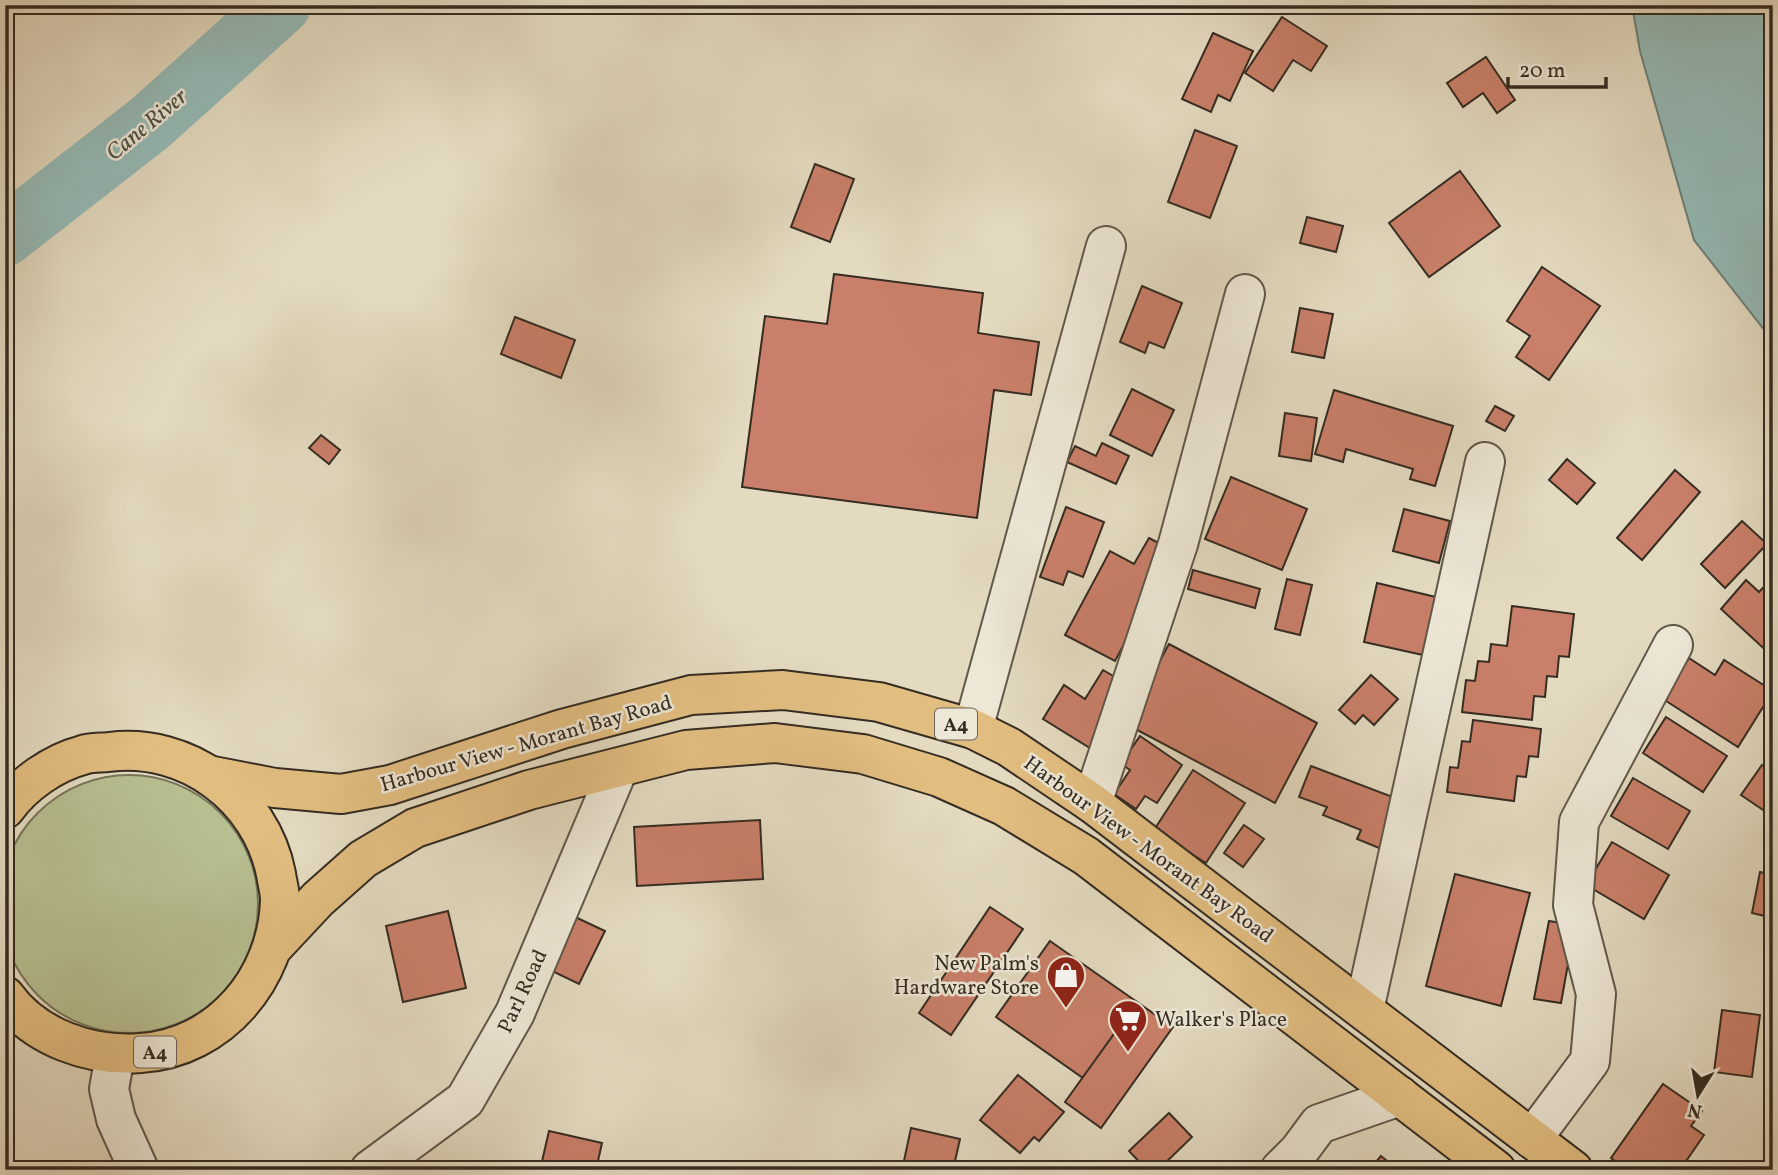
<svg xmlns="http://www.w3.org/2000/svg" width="1778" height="1175" font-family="Vollkorn,serif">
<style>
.green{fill:#b7be90;stroke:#767559;stroke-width:2}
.water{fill:#95bab6;stroke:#6f817b;stroke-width:2}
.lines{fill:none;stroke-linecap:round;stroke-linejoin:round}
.river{stroke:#95bab6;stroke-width:60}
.building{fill:#c97f69;stroke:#352c22;stroke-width:2}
.minor-casing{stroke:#60584a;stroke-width:42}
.highway-casing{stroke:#352c22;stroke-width:42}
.minor{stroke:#ede7d6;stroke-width:38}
.highway{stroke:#e2bd80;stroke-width:38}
.labels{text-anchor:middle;stroke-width:5;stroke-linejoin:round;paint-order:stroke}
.shield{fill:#ede7d6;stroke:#6c6458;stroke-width:2}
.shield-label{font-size:19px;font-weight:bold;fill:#352c22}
.street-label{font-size:21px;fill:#352c22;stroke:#ede7d6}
.poi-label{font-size:21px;fill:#352c22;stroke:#ede7d6;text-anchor:end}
.water-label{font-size:23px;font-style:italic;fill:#4d5047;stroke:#ede7d6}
</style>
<rect width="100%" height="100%" fill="#e3dac0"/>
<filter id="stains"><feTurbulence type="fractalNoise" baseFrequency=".00286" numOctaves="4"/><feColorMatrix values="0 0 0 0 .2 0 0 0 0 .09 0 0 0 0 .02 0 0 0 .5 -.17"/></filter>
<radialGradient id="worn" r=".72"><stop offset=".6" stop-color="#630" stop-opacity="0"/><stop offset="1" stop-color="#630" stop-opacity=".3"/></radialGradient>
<circle class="green" cx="129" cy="904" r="129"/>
<polygon class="water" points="1632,5 1773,5 1773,341 1694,240 1640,51"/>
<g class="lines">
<polyline class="river" points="5,236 150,123 281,5"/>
</g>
<g class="building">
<polygon points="1282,17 1327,46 1311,71 1293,60 1273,91 1245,73"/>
<polygon points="1213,33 1253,51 1230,101 1218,95 1211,112 1182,99"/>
<polygon points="1486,57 1515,100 1497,113 1483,93 1463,107 1447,83"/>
<polygon points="1195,130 1237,146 1210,218 1168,202"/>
<polygon points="815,164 854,179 830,242 791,227"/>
<polygon points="1460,171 1500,226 1429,277 1389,223"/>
<polygon points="1307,217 1343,226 1336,252 1300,243"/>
<polygon points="1542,267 1600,306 1549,380 1516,357 1530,336 1507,321"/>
<polygon points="834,274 983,293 978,333 1039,342 1031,395 994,390 977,518 742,487 765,316 827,324"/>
<polygon points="1142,286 1182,303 1164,348 1149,342 1145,353 1120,342"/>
<polygon points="1300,308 1333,314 1324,358 1292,352"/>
<polygon points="515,317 575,340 561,378 501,354"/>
<polygon points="1132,389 1174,410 1152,456 1110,435"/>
<polygon points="1334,390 1453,426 1435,486 1410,479 1413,469 1346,449 1343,462 1315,454"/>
<polygon points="1495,406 1514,416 1505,431 1486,421"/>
<polygon points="1285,413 1317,418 1311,461 1279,456"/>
<polygon points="321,435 340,450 329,464 309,448"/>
<polygon points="1102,443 1129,456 1116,484 1067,462 1075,446 1096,456"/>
<polygon points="1567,459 1595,483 1577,504 1549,480"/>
<polygon points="1675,470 1700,492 1642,560 1617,538"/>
<polygon points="1231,477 1307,509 1282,570 1205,539"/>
<polygon points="1066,507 1104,522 1083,577 1068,571 1063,585 1040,577"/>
<polygon points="1404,509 1450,521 1439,563 1393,551"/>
<polygon points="1742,521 1767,544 1725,588 1701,564"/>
<polygon points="1149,538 1174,551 1115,661 1065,635 1110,551 1134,564"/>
<polygon points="1193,570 1260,589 1255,608 1188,589"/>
<polygon points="1773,577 1773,657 1721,609 1746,580 1759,592"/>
<polygon points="1287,579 1312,585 1300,635 1275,629"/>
<polygon points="1377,583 1436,597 1423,655 1364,642"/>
<polygon points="1512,606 1574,614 1569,657 1559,656 1557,677 1547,676 1545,697 1534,696 1532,720 1462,712 1466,680 1475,681 1478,661 1489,662 1491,644 1507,646"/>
<polygon points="1169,644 1317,723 1275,803 1126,724"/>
<polygon points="1689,658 1715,675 1724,660 1773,691 1738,747 1663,699"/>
<polygon points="1103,670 1129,685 1090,748 1043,719 1064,685 1085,699"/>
<polygon points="1371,675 1398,699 1374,725 1363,715 1355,724 1339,710"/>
<polygon points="1666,717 1727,756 1703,792 1643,753"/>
<polygon points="1473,720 1541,729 1538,757 1529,756 1526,777 1517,776 1514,801 1447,792 1450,767 1458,768 1462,741 1470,742"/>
<polygon points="1140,736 1182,765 1157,803 1145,796 1136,809 1114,794 1130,770 1121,764"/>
<polygon points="1762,765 1773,773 1773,810 1769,814 1741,795"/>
<polygon points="1311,766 1398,799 1379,848 1357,839 1361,830 1323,815 1327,807 1299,797"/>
<polygon points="1193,770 1245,803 1206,863 1154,830"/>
<polygon points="1633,778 1690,811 1668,849 1611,816"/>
<polygon points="760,820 763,879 637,886 634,827"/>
<polygon points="1244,825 1264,839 1243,867 1224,853"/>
<polygon points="1612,842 1669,875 1644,919 1586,885"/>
<polygon points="1760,872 1773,875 1773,918 1752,913"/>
<polygon points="1455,874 1530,893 1501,1006 1426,986"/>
<polygon points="990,907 1023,929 951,1035 919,1013"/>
<polygon points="448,911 466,988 403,1002 386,926"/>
<polygon points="573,916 605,931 579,984 548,969"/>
<polygon points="1549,921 1575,925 1561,1003 1534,999"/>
<polygon points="1050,941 1137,1002 1083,1078 996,1017"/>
<polygon points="1137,1002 1173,1027 1101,1128 1065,1102"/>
<polygon points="1722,1010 1760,1015 1752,1077 1714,1072"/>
<polygon points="1018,1075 1064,1112 1039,1141 1034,1137 1020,1153 980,1120"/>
<polygon points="1663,1084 1702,1111 1691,1126 1704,1135 1680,1170 1627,1170 1611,1158"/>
<polygon points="1169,1113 1192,1137 1158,1170 1147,1170 1129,1151"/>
<polygon points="911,1128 960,1139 953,1170 902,1170"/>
<polygon points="549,1131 602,1143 596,1170 540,1170"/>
<polygon points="1381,1156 1398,1170 1369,1170"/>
<polygon points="1039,1163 1049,1170 1034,1170"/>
</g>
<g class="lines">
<g class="minor-casing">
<g id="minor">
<polyline points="973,729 1106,246"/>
<polyline points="1092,803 1178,544 1245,294"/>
<polyline points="1364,1010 1485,462"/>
<polyline points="115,1055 109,1089 116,1119 139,1170"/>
<polyline points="1532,1139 1590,1061 1596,994 1573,905 1579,822 1673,645"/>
<polyline points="370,1170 465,1100 515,1013 618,769"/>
<polyline points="1280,1170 1299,1151 1319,1124 1400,1096"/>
</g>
</g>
<g class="highway-casing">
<g id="highway">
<polyline points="213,776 275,788 341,794 390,785 562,729 691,695 783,690 879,702 973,729 1009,747 1092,803 1573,1170"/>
<path d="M5 809C23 784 53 763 83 755 91 752 101 753 109 752 187 742 261 797 276 874 277 882 280 891 280 900 278 978 220 1048 141 1053 91 1057 35 1038 5 996"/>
<polyline points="274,946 318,899 363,859 415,828 529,790 686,750 775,743 863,754 939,777 1004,806 1086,856 1496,1170"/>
</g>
</g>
<use href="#minor" class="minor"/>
<use href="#highway" class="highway"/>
</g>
<defs>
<g id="shop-pin" transform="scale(2.0125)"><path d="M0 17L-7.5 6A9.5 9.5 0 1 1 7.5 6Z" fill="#8f2418" stroke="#ede7d6"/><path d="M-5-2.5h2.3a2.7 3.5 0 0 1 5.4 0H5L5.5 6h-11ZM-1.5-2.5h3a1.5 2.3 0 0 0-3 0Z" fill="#fff"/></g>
<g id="supermarket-pin" transform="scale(2.0125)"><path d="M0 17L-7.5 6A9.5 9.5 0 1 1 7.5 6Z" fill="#8f2418" stroke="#ede7d6"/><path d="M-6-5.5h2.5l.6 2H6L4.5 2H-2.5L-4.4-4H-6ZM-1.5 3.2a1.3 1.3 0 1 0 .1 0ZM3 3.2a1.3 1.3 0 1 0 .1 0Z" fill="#fff"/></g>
</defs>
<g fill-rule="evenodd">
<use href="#shop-pin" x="1066" y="975"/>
<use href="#supermarket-pin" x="1128" y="1019"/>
</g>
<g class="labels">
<g class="shield">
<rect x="935" y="708.5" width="42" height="31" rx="5"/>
<rect x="134" y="1036.5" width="42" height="31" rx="5"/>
</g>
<g class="shield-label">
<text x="956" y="731">A4</text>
<text x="155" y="1059">A4</text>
</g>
<g class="street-label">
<text transform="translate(526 743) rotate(-16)" y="7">Harbour View - Morant Bay Road</text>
<text transform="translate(1149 849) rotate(36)" y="7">Harbour View - Morant Bay Road</text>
<text transform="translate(522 991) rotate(-65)" y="7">Parl Road</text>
</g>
<g class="poi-label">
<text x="1039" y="970">New Palm's<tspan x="1039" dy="24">Hardware Store</tspan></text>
<text x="1155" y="1026" text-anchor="start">Walker's Place</text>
</g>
<g class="water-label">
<text transform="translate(146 124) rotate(-40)" y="8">Cane River</text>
</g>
</g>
<rect width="1778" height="1175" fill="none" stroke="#e3dac0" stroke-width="28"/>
<rect x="7" y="7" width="1764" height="1161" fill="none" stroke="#352c22" stroke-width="3.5"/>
<rect x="14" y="14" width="1750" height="1147" fill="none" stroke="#352c22" stroke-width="2"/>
<g transform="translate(1698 1095) rotate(191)" stroke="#ede7d6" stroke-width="5" paint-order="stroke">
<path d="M0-5L12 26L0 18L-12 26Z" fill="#352c22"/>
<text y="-10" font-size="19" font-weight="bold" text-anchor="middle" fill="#352c22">N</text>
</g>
<path d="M1508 77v10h98v-10" fill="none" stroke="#352c22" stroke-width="3.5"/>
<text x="1519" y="77" font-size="21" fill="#352c22" stroke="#ede7d6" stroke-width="5" paint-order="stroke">20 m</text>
<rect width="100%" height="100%" filter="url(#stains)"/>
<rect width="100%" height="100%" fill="url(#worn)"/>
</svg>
